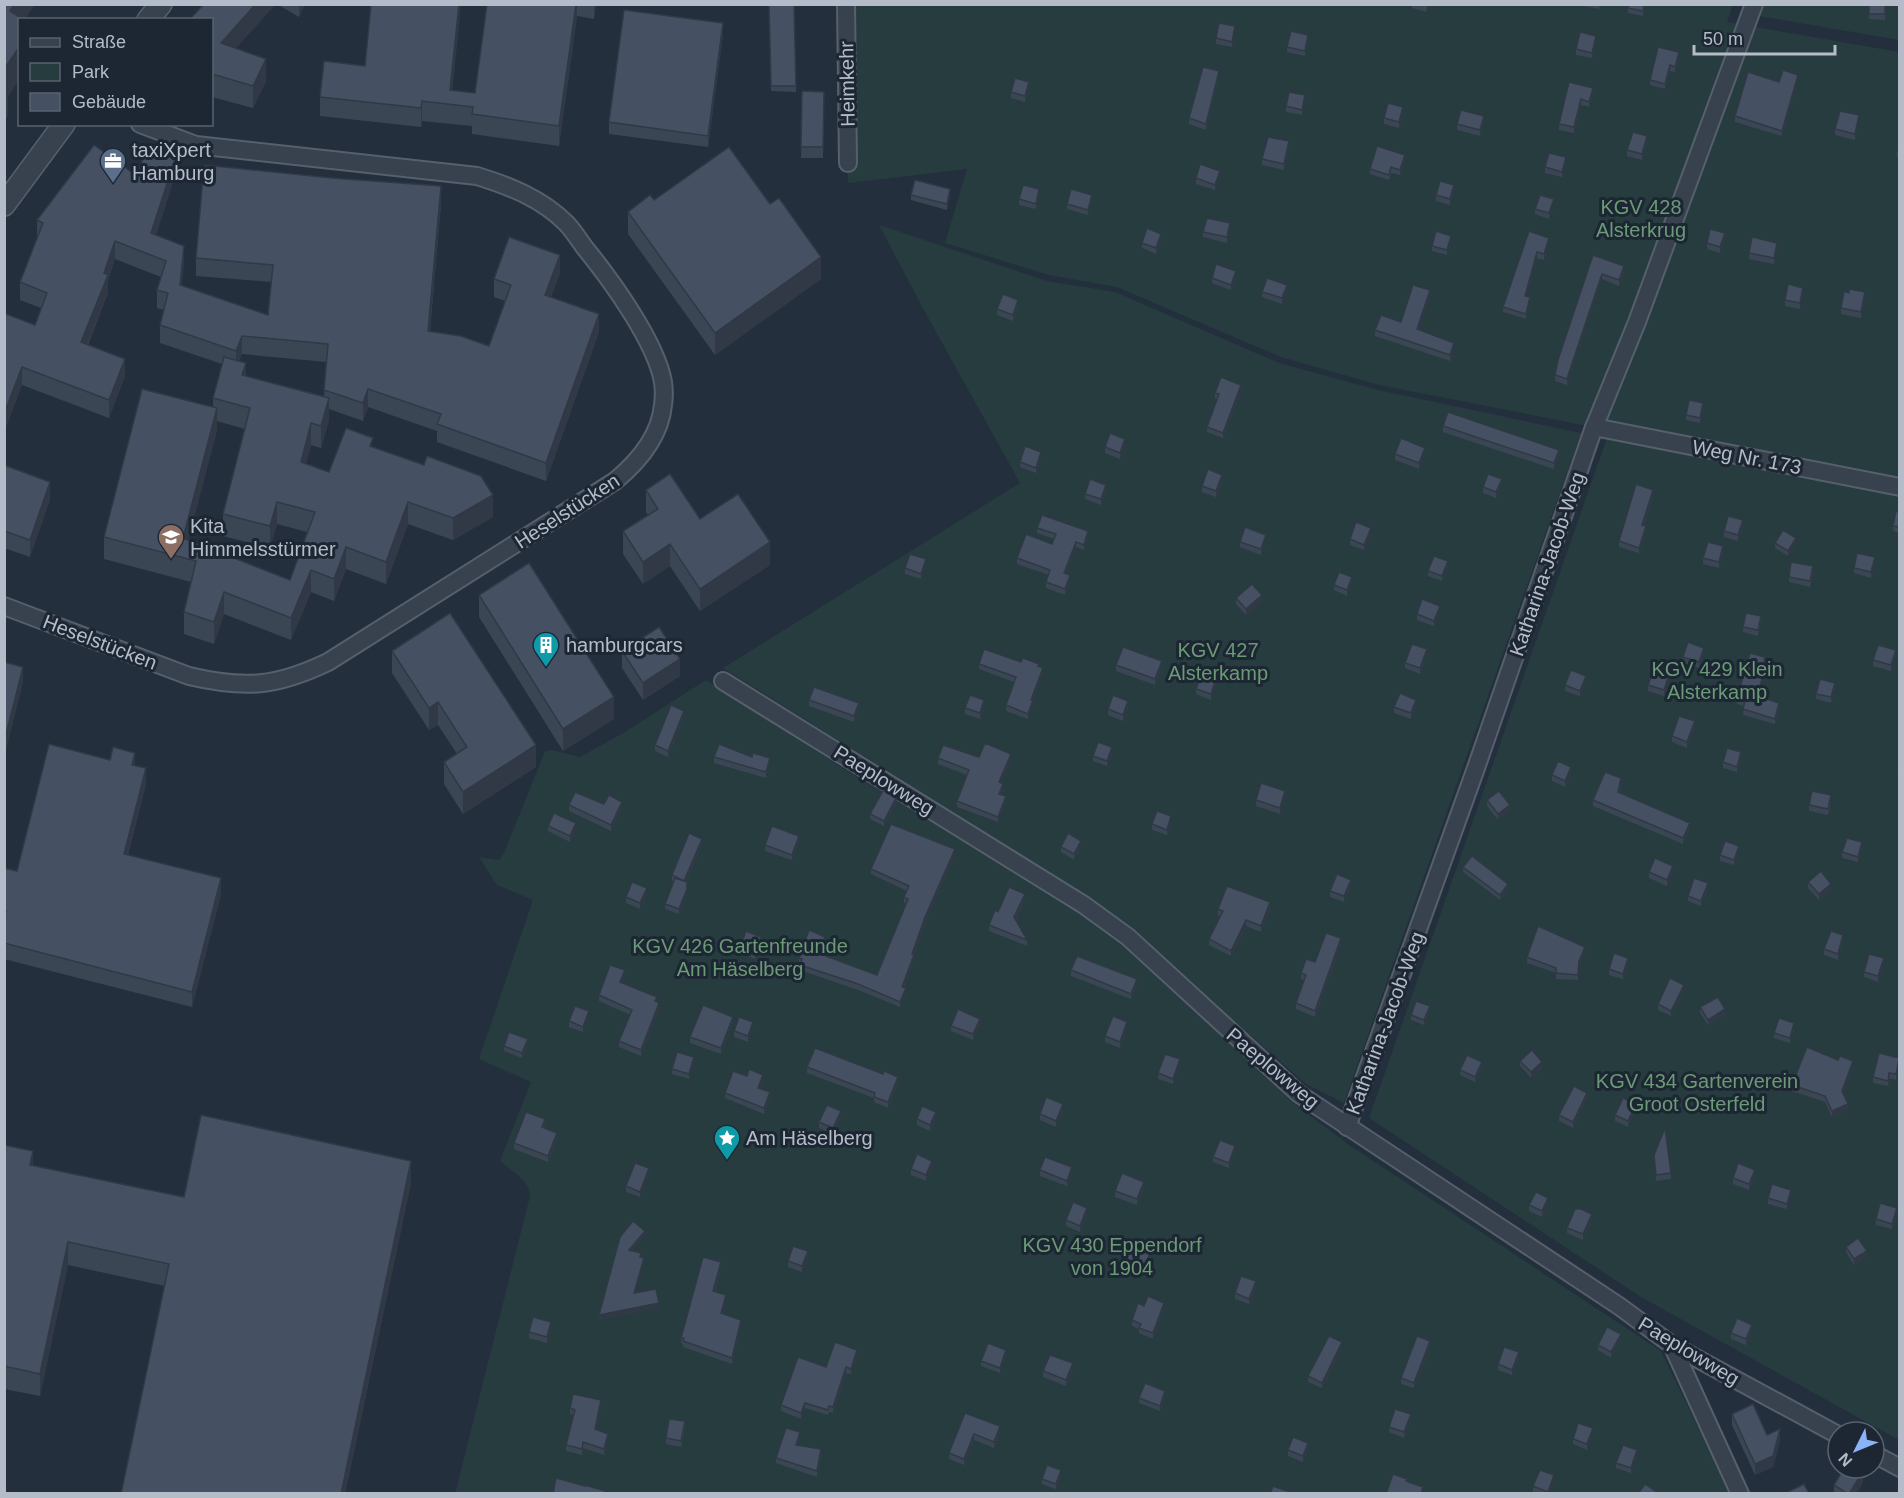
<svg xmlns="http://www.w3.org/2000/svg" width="1904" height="1498" font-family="Arial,sans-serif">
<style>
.green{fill:#263c3f}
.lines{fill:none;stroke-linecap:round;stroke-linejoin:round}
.minor-casing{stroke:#565f6c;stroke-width:20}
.tertiary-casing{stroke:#565f6c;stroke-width:24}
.minor{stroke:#38414e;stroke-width:16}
.tertiary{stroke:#38414e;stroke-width:21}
.wall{fill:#3b4654;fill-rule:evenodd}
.shaded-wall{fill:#303945}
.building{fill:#455162;stroke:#303945;stroke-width:1.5}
.labels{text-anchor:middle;stroke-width:6;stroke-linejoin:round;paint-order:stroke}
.street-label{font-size:20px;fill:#b4bcc9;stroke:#1d2633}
.poi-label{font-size:20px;fill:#b4bcc9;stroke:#1d2633;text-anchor:start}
.park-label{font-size:20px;fill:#6b9a76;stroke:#1d2633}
</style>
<rect width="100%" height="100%" fill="#242f3e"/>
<g class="green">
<polygon points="1733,4 1727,22 1899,52 1899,487 1379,385 1281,357 1117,287 1049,275 945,243 967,169 848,183 846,5"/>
<polygon points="1762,5 1899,5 1899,40 1759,16"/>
<polygon points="879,225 1047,281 1115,292 1279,363 1378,390 1581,433 1344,1103 1306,1084 1131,930 1088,897 723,668 1020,483 926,314"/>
<polygon points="1607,438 1899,495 1899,1440 1641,1297 1369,1118"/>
<path d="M706 680 847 771 1075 907 1124 944 1292 1102 1349 1145 1661 1351 1730 1493 455 1494 530 1196C530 1180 511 1171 500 1161L531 1082 479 1059 533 900 497 885 479 857 499 860 504 853 545 751 552 750 580 757 625 732Z"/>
</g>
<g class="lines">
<g class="minor-casing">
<g id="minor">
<polyline points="846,4 848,163"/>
<polyline points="1594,427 1900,487"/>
<path d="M4 606 189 676C245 689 276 687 328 662L615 481C638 462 660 436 663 405 664 398 664 389 663 382 656 342 611 280 585 248 579 240 573 230 566 223 541 198 509 186 477 176L196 145 140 124"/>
<polyline points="723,681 1084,905 1128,937 1299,1094 1619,1306 1672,1345 1838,1435"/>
<polyline points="1347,1127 1476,768 1593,430 1637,322 1754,4"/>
<polyline points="1672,1345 1740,1494"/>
<polyline points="1874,1454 1900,1468"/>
</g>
</g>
<g class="tertiary-casing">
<g id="tertiary">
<polyline points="148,20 161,4"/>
<polyline points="4,205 64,124"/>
</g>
</g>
<use href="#minor" class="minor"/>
<use href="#tertiary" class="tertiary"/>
</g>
<g class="wall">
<polygon points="277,4 305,4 299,17"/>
<polygon points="487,4 596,4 594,19 577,16 559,146 472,134 472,126 422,121 421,127 320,116 320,97 365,66 452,90 475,93"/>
<polygon points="769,4 796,86 796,92 771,91"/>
<polygon points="1412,4 1428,4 1426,12 1412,8"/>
<polygon points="1584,4 1600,4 1599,9 1584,6"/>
<polygon points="1645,4 1643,16 1628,13 1628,8"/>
<polygon points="1886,4 1885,20 1869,19 1869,14"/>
<polygon points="212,20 266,81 253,108 212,97"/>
<polygon points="1235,32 1232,47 1216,44 1216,38"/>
<polygon points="723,34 708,147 609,134 609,122"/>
<polygon points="1308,41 1305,56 1287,52 1287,47"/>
<polygon points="1596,42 1592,58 1576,55 1576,49"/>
<polygon points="1679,58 1675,72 1670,71 1665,89 1650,85 1650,80"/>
<polygon points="1219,76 1206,130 1189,124 1189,118"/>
<polygon points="1798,80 1782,136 1735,122 1735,116 1779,82"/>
<polygon points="1569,82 1593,93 1589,107 1581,105 1574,133 1559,130 1559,124"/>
<polygon points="1029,87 1025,102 1011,98 1011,92"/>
<polygon points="802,91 824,92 823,158 801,158"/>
<polygon points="1305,101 1302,115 1286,112 1286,106"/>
<polygon points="1403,113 1399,128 1384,124 1384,118"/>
<polygon points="1484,121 1480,136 1457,130 1457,124"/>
<polygon points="1859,121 1855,140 1835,135 1835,129"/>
<polygon points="1899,141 1899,157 1897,157 1897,151"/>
<polygon points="1647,142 1642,160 1627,156 1627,150"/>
<polygon points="1289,147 1284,170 1262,165 1262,159"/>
<polygon points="1405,160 1400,175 1391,173 1389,180 1370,174 1370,169"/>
<polygon points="1566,163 1562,177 1545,173 1545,167"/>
<path d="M137 176H175L156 235 184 263 181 285 268 315 272 282 196 276V258L441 204 430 331 489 346 505 301 494 297V279L560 273 551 297 599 332 546 481 437 442V431L368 407 363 421 329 409V420L321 448 311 445 306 464 329 472 373 447 493 517 453 540 408 524 386 584 346 569 334 601 311 592 291 640 224 614 214 644 184 634V612L191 582 104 559V537L213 407V398L222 364 160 343V325L164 310 157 308V290L161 277 115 259 108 280V293L88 345 125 376 109 418 22 385 4 432V313L35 325 41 308 20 300V282L37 237V220ZM242 354 326 362 324 396 246 376 239 361ZM217 421 245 429 223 514V536L270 548 277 524 307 532 290 580 188 540 217 430Z"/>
<polygon points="1220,176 1215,190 1196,184 1196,178"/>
<polygon points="1454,191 1450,205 1436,201 1436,195"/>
<polygon points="911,195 950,195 947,210 911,200"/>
<polygon points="1039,195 1036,209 1019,205 1019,199"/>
<polygon points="1092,200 1088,215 1067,209 1067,204"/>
<polygon points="1554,205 1549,219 1535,214 1535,209"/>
<polygon points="628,212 821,279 715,355 628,234"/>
<polygon points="1230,229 1227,243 1203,237 1203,232"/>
<polygon points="1529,231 1549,244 1544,260 1537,258 1526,296 1530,303 1526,319 1503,312 1503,307"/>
<polygon points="1725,238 1720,253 1707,249 1707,243"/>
<polygon points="1161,239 1156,254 1142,248 1142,243"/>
<polygon points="1451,241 1447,255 1432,251 1432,246"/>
<polygon points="1777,248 1774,264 1749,259 1749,253"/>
<polygon points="1593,255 1624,271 1619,286 1602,279 1567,385 1555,381 1555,375"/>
<polygon points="1236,277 1231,290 1212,283 1212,278"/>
<polygon points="1287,291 1282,304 1262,297 1262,292"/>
<polygon points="1803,293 1800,309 1785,306 1785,300"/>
<polygon points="1430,296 1418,330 1454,348 1450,361 1375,336 1375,330 1401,322"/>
<polygon points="1865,298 1861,318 1841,314 1841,308"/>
<polygon points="1018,306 1013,321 997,315 997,309"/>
<polygon points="1241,391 1223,438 1207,432 1207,427 1217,399 1215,399 1215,393"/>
<polygon points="1703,408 1700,423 1686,420 1686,415"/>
<polygon points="1443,426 1559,455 1554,469 1443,432"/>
<polygon points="1125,444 1120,459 1105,453 1105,447"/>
<polygon points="1425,453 1419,469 1395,460 1395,454"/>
<polygon points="1041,458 1036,473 1020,467 1020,462"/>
<polygon points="4,465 50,499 30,557 4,548"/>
<polygon points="1222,480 1216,497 1202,492 1202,486"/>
<polygon points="1502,484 1496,498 1483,493 1483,487"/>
<polygon points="646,490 700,519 770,565 700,611 670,566 643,584 623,554 623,531 648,515 646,512"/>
<polygon points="1106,490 1101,505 1085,499 1085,494"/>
<polygon points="1653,495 1644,525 1646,531 1639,553 1619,547 1619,541"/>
<polygon points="1899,512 1899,533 1893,531 1893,526"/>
<polygon points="1743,526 1738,541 1724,537 1724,531"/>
<polygon points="1037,528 1088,537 1084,550 1076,547 1066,573 1070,580 1065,595 1046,588 1046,582 1049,575 1017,564 1017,558 1052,544 1054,539 1037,533"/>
<polygon points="1371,534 1364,550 1350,545 1350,539"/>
<polygon points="1266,541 1261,555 1240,547 1240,542"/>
<polygon points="1775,543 1796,544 1788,556 1775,548"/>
<polygon points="1723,552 1719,568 1703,564 1703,558"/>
<polygon points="1875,563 1871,578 1854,573 1854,568"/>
<polygon points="926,565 921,579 905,574 905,568"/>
<polygon points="1448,567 1442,581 1428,576 1428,571"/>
<polygon points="1813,572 1810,587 1789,582 1789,577"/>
<polygon points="1352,582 1347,596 1334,590 1334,585"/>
<polygon points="479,595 614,719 563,751 479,617"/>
<polygon points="1236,598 1262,601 1246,615 1236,604"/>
<polygon points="1440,612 1434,626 1417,620 1417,614"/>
<polygon points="1761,621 1758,636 1743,632 1743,627"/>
<polygon points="392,651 536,767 463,814 444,784 444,762 457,754 438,725 429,730 392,673"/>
<polygon points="622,651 680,676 643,700 622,668"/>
<polygon points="1704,653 1699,668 1683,663 1683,657"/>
<polygon points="1427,655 1420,674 1405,668 1405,663"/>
<polygon points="1896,655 1891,671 1873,666 1873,660"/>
<polygon points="1765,661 1767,667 1758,697 1779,708 1775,724 1743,715 1744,706 1737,704 1737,698"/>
<polygon points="979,664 1039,666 1043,673 1033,700 1033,706 1028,719 1006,711 1006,705 1014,682 979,669"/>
<polygon points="1116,665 1162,666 1155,685 1116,671"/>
<polygon points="1670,677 1664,696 1648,691 1648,685"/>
<polygon points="1218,678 1211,700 1196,694 1196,689"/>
<polygon points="1586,681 1580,696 1565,691 1565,685"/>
<polygon points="1835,688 1831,703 1816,699 1816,694"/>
<polygon points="809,700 859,708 854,722 809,706"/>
<polygon points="984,705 980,719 965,714 965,708"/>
<polygon points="1416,705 1411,719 1394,713 1394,707"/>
<polygon points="1128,707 1123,721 1108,715 1108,709"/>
<polygon points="684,717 668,757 655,751 655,745"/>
<polygon points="1695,727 1687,748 1672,742 1672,736"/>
<polygon points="1112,753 1107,766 1093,761 1093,756"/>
<polygon points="714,757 770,763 766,778 714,763"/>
<polygon points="979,757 1011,759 1001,783 1003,790 1001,795 1006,802 998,822 957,807 957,801 967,775 938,764 938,758"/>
<polygon points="1741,758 1737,772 1723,768 1723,762"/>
<polygon points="135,766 146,784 128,855 221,894 192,1007 4,959 4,868 17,871"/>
<polygon points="1571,772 1565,787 1552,781 1552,775"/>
<polygon points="1621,784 1619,793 1690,829 1683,844 1593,806 1593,800"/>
<polygon points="1285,797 1280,814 1256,806 1256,800"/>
<polygon points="1487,800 1510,810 1498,820 1487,806"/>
<polygon points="1831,801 1828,815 1809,811 1809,805"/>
<polygon points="897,802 884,826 870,819 870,814"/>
<polygon points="604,804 622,807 611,831 569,811 569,805"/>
<polygon points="1171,822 1167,835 1152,830 1152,824"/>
<polygon points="548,826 576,829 570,842 548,831"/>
<polygon points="799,841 792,860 765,851 765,845"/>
<polygon points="702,844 686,882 687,894 679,914 665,909 665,904 674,882 672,881 672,875"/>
<polygon points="1081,846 1074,860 1061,852 1061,847"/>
<polygon points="1862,848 1858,862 1842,858 1842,852"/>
<polygon points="1739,851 1734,865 1720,861 1720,855"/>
<polygon points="955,854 925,923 914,955 914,960 904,987 906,994 900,1007 858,990 800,970 800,964 799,963 799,958 825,942 821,952 827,956 877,975 907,904 904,903 904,897 907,891 871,874 871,869"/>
<polygon points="1463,867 1508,890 1500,900 1463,872"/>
<polygon points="1649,872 1673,872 1667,886 1649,878"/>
<polygon points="1808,882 1831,889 1819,900 1808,888"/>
<polygon points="1351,885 1344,902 1330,897 1330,891"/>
<polygon points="1708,889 1701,906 1688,901 1688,896"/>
<polygon points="647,894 640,909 626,903 626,897"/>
<polygon points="1025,899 1016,920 1027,940 1027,946 989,931 989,925 998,912"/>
<polygon points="1270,908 1261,932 1246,926 1231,956 1209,945 1209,939 1221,916 1218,915 1218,909"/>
<polygon points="1843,940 1838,960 1824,955 1824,949"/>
<polygon points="761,943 755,959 740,953 740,947"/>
<polygon points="1341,944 1315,1017 1296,1009 1296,1003 1304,980 1301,979 1301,973"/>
<polygon points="1585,953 1579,966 1578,980 1556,979 1556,973 1527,963 1527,957"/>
<polygon points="1628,963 1623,979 1609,975 1609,969"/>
<polygon points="1884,964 1878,982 1864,977 1864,972"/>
<polygon points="1071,970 1137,985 1131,999 1071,976"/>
<polygon points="625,976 622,983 657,1002 659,1009 641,1056 619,1047 619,1041 630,1015 599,1001 599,995"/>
<polygon points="1684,991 1671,1016 1658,1010 1658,1004"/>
<polygon points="1700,1007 1725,1015 1708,1025 1700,1013"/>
<polygon points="1430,1012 1424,1025 1411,1020 1411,1015"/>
<polygon points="589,1017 583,1032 569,1027 569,1021"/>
<polygon points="733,1022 721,1054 690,1043 690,1037"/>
<polygon points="980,1024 973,1040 951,1031 951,1026"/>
<polygon points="753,1028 748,1042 734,1037 734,1031"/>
<polygon points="1127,1028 1120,1048 1105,1042 1105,1036"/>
<polygon points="1794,1029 1790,1043 1774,1038 1774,1033"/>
<polygon points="528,1044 522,1058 504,1051 504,1046"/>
<polygon points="1520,1061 1542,1067 1531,1078 1520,1066"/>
<polygon points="694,1063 689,1079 672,1074 672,1069"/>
<polygon points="1899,1064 1896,1080 1889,1078 1888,1086 1873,1083 1873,1077"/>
<polygon points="1180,1065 1173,1084 1158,1079 1158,1073"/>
<polygon points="807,1067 898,1082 888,1108 874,1102 874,1098 807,1073"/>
<polygon points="1482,1067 1475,1082 1460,1075 1460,1070"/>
<polygon points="1853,1067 1843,1093 1848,1110 1832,1117 1825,1102 1792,1091 1792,1085"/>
<polygon points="747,1076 763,1081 760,1088 770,1098 764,1114 725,1098 725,1093"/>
<polygon points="1587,1098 1573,1128 1559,1121 1559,1115"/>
<polygon points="1636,1109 1628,1127 1615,1121 1615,1115"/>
<polygon points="1063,1110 1056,1127 1040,1120 1040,1114"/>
<polygon points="841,1117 833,1134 819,1128 819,1122"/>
<polygon points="936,1117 930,1131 917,1125 917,1119"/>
<polygon points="545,1125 544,1128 557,1139 548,1162 514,1149 514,1143"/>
<polygon points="4,1145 33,1165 184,1197 411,1183 345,1494 121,1494 165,1286 68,1265 40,1396 4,1389"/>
<polygon points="1235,1151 1229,1168 1213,1162 1213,1157"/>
<polygon points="1654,1155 1671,1173 1671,1179 1656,1181"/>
<polygon points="932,1167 926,1181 911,1175 911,1169"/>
<polygon points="1040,1170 1072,1173 1067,1186 1040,1176"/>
<polygon points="649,1174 640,1197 626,1192 626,1186"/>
<polygon points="1755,1175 1749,1190 1733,1184 1733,1178"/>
<polygon points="1144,1187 1137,1205 1115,1197 1115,1191"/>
<polygon points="1791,1195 1787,1209 1768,1204 1768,1198"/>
<polygon points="1548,1204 1542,1217 1529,1211 1529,1205"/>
<polygon points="1087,1214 1080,1232 1066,1226 1066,1220"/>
<polygon points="1897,1214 1892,1229 1876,1225 1876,1219"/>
<polygon points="1592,1219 1583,1240 1567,1233 1567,1228"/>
<polygon points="1846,1247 1867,1257 1854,1265 1846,1252"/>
<polygon points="1135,1249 1151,1256 1144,1275 1122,1267 1122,1261"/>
<polygon points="808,1257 802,1272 788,1267 788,1261"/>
<polygon points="721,1268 715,1292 726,1301 722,1313 741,1326 732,1364 683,1347 683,1344 681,1343 681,1338"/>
<polygon points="1256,1287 1249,1304 1235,1299 1235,1293"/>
<polygon points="1144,1306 1164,1308 1153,1339 1139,1333 1139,1329 1132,1326 1132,1320"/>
<polygon points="551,1327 547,1343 529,1338 529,1332"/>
<polygon points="1752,1330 1746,1345 1731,1339 1731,1333"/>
<polygon points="1621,1340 1611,1358 1598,1350 1598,1345"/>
<polygon points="1430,1347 1414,1388 1401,1384 1401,1378"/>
<polygon points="1342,1348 1322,1388 1308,1382 1308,1376"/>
<polygon points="857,1356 851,1374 846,1373 833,1413 829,1412 828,1415 805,1408 801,1419 781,1411 781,1405 826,1367"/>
<polygon points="1006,1356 1000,1373 981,1366 981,1361"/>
<polygon points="1519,1358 1512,1375 1498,1370 1498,1364"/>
<polygon points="1073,1369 1066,1386 1043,1377 1043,1371"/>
<polygon points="1165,1396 1160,1411 1139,1403 1139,1398"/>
<polygon points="601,1406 596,1430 608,1439 604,1455 583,1448 582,1455 566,1451 566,1445 574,1415 570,1414 570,1408"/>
<polygon points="965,1413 1000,1432 994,1448 974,1440 964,1465 949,1459 949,1453"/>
<polygon points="1732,1414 1767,1435 1780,1441 1773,1467 1755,1475 1732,1425"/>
<polygon points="1411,1420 1404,1438 1389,1432 1389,1427"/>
<polygon points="685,1427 681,1447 666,1444 666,1438"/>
<polygon points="1593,1433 1587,1450 1573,1444 1573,1439"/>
<polygon points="800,1438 797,1445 821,1455 817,1477 776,1463 776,1458"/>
<polygon points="1308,1448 1303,1462 1288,1456 1288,1450"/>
<polygon points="1637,1456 1631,1473 1616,1468 1616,1463"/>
<polygon points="1061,1476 1056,1489 1042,1484 1042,1479"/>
<polygon points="1554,1481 1549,1494 1538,1494 1533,1492 1533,1486"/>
<polygon points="1863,1482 1856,1494 1834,1494 1834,1485"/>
</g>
<g class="shaded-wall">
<polygon points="14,4 35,4 25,20 20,20 10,11"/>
<polygon points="256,4 276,4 221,65 221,43"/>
<polygon points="299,4 305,4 299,17"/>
<polygon points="459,4 461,4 451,105 450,90"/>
<polygon points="576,4 577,4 577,16 559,146 559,126"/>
<polygon points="594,4 596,4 594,19"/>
<polygon points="723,23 723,34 708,147 708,136"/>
<polygon points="1235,26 1235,32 1232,47 1232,42"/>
<polygon points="1308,35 1308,41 1305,56 1305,51"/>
<polygon points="1596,36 1596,42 1592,58 1592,53"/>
<polygon points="20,46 20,78 8,97 8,116 4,121 4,69"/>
<polygon points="1679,52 1679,58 1675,72 1675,67"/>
<polygon points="266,59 266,81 253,108 253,86"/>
<polygon points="1670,65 1670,71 1665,89 1665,84"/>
<polygon points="1219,71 1219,76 1206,130 1206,124"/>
<polygon points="1798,75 1798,80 1782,136 1782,131"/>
<polygon points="1029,82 1029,87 1025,102 1025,96"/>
<polygon points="1593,88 1593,93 1589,107 1589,102"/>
<polygon points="1305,95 1305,101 1302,115 1302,110"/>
<polygon points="1581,99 1581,105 1574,133 1574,127"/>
<polygon points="422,101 422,121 421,127 421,108"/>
<polygon points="1403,107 1403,113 1399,128 1399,122"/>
<polygon points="1859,115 1859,121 1855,140 1855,134"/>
<polygon points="1484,116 1484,121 1480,136 1480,130"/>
<polygon points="1647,136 1647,142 1642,160 1642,154"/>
<polygon points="1289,141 1289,147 1284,170 1284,164"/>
<polygon points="1405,155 1405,160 1400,175 1400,170"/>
<polygon points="1566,157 1566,163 1562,177 1562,172"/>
<polygon points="175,159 175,176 151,251 151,233"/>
<polygon points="1220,171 1220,176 1215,190 1215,185"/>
<polygon points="1454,185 1454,191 1450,205 1450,199"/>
<polygon points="441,186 441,204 428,349 428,331"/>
<polygon points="950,189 950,195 947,210 947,204"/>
<polygon points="1039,189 1039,195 1036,209 1036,204"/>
<polygon points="1092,195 1092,200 1088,215 1088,210"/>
<polygon points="1554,199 1554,205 1549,219 1549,213"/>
<polygon points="1230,223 1230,229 1227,243 1227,237"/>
<polygon points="1725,233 1725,238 1720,253 1720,247"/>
<polygon points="1161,234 1161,239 1156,254 1156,248"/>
<polygon points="1451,236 1451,241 1447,255 1447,250"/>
<polygon points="1549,238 1549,244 1544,260 1544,254"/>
<polygon points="115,241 115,259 108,280 108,293 81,360 81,342"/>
<polygon points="1777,243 1777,248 1774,264 1774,258"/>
<polygon points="184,246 184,263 180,303 180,285"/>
<polygon points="1537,252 1537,258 1525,301 1525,296"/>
<polygon points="560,255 560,273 545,313 545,295"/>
<polygon points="821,257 821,279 715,355 715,333"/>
<polygon points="1624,266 1624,271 1619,286 1619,280"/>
<polygon points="1236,271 1236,277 1231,290 1231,285"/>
<polygon points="1602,274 1602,279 1567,385 1567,379"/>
<polygon points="1287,285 1287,291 1282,304 1282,298"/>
<polygon points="1803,288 1803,293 1800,309 1800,303"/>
<polygon points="1430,290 1430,296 1417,335 1417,329"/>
<polygon points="1865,292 1865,298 1861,318 1861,312"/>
<polygon points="1530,297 1530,303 1526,319 1526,314"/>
<polygon points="1018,300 1018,306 1013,321 1013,315"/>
<polygon points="599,314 599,332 546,481 546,463"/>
<polygon points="242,336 242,354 236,369 236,351"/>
<polygon points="1454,343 1454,348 1450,361 1450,355"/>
<polygon points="125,359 125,376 109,418 109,400"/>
<polygon points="246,363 246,385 242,375"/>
<polygon points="22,367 22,385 4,432 4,414"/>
<polygon points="1241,385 1241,391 1223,438 1223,433"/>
<polygon points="368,389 368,407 363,421 363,403"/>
<polygon points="329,398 329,420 321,448 321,426"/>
<polygon points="1703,403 1703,408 1700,423 1700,418"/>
<polygon points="217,408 217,430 183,560 183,538"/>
<polygon points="311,423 311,445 301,484 301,462"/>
<polygon points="1125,439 1125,444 1120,459 1120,453"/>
<polygon points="1425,448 1425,453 1419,469 1419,463"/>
<polygon points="1559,450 1559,455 1554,469 1554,463"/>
<polygon points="1041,452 1041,458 1036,473 1036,468"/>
<polygon points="1222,475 1222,480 1216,497 1216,491"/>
<polygon points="1502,479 1502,484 1496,498 1496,492"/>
<polygon points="50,482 50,499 30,557 30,540"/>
<polygon points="1106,485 1106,490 1101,505 1101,499"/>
<polygon points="1653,490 1653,495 1642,530 1642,525"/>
<polygon points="493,495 493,517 453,540 453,518"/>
<polygon points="277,502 277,524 270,548 270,526"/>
<polygon points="408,502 408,524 386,584 386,562"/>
<polygon points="1743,520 1743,526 1738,541 1738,535"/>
<polygon points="1646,526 1646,531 1639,553 1639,548"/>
<polygon points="1371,528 1371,534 1364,550 1364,545"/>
<polygon points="1088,531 1088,537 1084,550 1084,545"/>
<polygon points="1266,535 1266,541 1261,555 1261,549"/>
<polygon points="1796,538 1796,544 1788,556 1788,551"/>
<polygon points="770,542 770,565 700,611 700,589"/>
<polygon points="1076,542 1076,547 1064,578 1064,573"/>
<polygon points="670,544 670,566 643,584 643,562"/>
<polygon points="1723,546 1723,552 1719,568 1719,562"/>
<polygon points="346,547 346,569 334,601 334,579"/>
<polygon points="1875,557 1875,563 1871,578 1871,572"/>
<polygon points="926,559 926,565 921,579 921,574"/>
<polygon points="1448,561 1448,567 1442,581 1442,576"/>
<polygon points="311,570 311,592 291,640 291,618"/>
<polygon points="1070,575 1070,580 1065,595 1065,589"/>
<polygon points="1352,577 1352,582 1347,596 1347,590"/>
<polygon points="224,592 224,614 214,644 214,622"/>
<polygon points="1262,595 1262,601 1246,615 1246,609"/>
<polygon points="1440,606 1440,612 1434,626 1434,621"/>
<polygon points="1704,648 1704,653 1699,668 1699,662"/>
<polygon points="1427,649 1427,655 1420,674 1420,668"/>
<polygon points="1896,650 1896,655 1891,671 1891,665"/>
<polygon points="680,659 680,676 643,700 643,683"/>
<polygon points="1162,661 1162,666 1155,685 1155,679"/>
<polygon points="1767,662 1767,667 1757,702 1757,696"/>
<polygon points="23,667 23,683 4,758 4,742"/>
<polygon points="1043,668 1043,673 1031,705 1031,700"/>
<polygon points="1670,672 1670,677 1664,696 1664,690"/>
<polygon points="1218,673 1218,678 1211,700 1211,694"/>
<polygon points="1586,676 1586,681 1580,696 1580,691"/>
<polygon points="1835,683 1835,688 1831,703 1831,697"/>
<polygon points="614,697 614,719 563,751 563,729"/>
<polygon points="984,700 984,705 980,719 980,713"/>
<polygon points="1033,700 1033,706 1028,719 1028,714"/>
<polygon points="1416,700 1416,705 1411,719 1411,713"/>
<polygon points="1128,701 1128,707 1123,721 1123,715"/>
<polygon points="438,702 438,725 429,730 429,708"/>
<polygon points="859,703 859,708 854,722 854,716"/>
<polygon points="1779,703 1779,708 1775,724 1775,719"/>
<polygon points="684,711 684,717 668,757 668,751"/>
<polygon points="1695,721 1695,727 1687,748 1687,742"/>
<polygon points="536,745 536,767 463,814 463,792"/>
<polygon points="1112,747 1112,753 1107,766 1107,761"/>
<polygon points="1741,752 1741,758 1737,772 1737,767"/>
<polygon points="135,753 135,769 132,765"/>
<polygon points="1011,754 1011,759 999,788 999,782"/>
<polygon points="770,758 770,763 766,778 766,772"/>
<polygon points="1571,767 1571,772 1565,787 1565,781"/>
<polygon points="146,768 146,784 124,869 124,854"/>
<polygon points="1003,784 1003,790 999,800 999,794"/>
<polygon points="1285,791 1285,797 1280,814 1280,808"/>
<polygon points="897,796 897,802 884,826 884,821"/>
<polygon points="1006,796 1006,802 998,822 998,817"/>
<polygon points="622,802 622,807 611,831 611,825"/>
<polygon points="1510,805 1510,810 1498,820 1498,814"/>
<polygon points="1171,816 1171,822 1167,835 1167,830"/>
<polygon points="576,823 576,829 570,842 570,836"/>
<polygon points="1690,823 1690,829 1683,844 1683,838"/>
<polygon points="799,836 799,841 792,860 792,855"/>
<polygon points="702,839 702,844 684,886 684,881"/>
<polygon points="1081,841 1081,846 1074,860 1074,854"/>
<polygon points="1862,842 1862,848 1858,862 1858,857"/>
<polygon points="1739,846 1739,851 1734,865 1734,860"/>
<polygon points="955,849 955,854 925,923 912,960 912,954 925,917"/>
<polygon points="1673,866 1673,872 1667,886 1667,880"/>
<polygon points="221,878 221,894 192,1007 192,992"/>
<polygon points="1351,880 1351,885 1344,902 1344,896"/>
<polygon points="1708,883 1708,889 1701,906 1701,901"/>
<polygon points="1508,884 1508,890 1500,900 1500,895"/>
<polygon points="1831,884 1831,889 1819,900 1819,894"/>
<polygon points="647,888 647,894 640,909 640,903"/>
<polygon points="687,889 687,894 679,914 679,909"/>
<polygon points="1025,894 1025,899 1014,923 1014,917"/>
<polygon points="1270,902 1270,908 1261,932 1261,926"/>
<polygon points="1246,920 1246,926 1231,956 1231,951"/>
<polygon points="1843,935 1843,940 1838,960 1838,954"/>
<polygon points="761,937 761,943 755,959 755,953"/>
<polygon points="825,937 825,942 819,957 819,951"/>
<polygon points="1341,938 1341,944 1315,1017 1315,1011"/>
<polygon points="1585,947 1585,953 1579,966 1578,980 1579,961"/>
<polygon points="914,955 914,960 902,992 902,987"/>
<polygon points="1628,958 1628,963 1623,979 1623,974"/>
<polygon points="1884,958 1884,964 1878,982 1878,976"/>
<polygon points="625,970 625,976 620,988 620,982"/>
<polygon points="1137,979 1137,985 1131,999 1131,994"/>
<polygon points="1684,985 1684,991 1671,1016 1671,1011"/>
<polygon points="906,988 906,994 900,1007 900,1002"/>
<polygon points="659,1003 659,1009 641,1056 641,1050"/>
<polygon points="1430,1006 1430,1012 1424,1025 1424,1020"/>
<polygon points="1725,1009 1725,1015 1708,1025 1708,1020"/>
<polygon points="589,1011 589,1017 583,1032 583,1027"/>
<polygon points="733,1017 733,1022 721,1054 721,1048"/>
<polygon points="980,1019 980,1024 973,1040 973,1034"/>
<polygon points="753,1022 753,1028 748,1042 748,1036"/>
<polygon points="1127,1022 1127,1028 1120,1048 1120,1042"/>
<polygon points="1794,1023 1794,1029 1790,1043 1790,1038"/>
<polygon points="528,1039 528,1044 522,1058 522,1053"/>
<polygon points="694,1057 694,1063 689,1079 689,1074"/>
<polygon points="1899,1058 1899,1064 1896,1080 1896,1074"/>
<polygon points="1180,1059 1180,1065 1173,1084 1173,1079"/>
<polygon points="1853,1061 1853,1067 1842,1096 1842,1091"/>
<polygon points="1482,1062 1482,1067 1475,1082 1475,1077"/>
<polygon points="1542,1062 1542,1067 1531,1078 1531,1072"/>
<polygon points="763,1075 763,1081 758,1093 758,1088"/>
<polygon points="898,1077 898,1082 888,1108 888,1102"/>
<polygon points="770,1092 770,1098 764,1114 764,1108"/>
<polygon points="1587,1093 1587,1098 1573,1128 1573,1122"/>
<polygon points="1063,1104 1063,1110 1056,1127 1056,1121"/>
<polygon points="1636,1104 1636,1109 1628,1127 1628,1121"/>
<polygon points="1848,1104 1848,1110 1832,1117 1832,1111"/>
<polygon points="841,1111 841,1117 833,1134 833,1128"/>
<polygon points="936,1112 936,1117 930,1131 930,1125"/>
<polygon points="557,1133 557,1139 548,1162 548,1156"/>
<polygon points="1235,1146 1235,1151 1229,1168 1229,1163"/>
<polygon points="33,1151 33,1174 30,1165"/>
<polygon points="411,1161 411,1183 345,1494 341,1494"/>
<polygon points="932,1161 932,1167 926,1181 926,1175"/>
<polygon points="1072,1167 1072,1173 1067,1186 1067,1181"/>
<polygon points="649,1168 649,1174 640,1197 640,1192"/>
<polygon points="1755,1170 1755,1175 1749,1190 1749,1184"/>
<polygon points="1144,1182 1144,1187 1137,1205 1137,1199"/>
<polygon points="1791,1190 1791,1195 1787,1209 1787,1204"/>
<polygon points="1548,1198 1548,1204 1542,1217 1542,1211"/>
<polygon points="1087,1208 1087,1214 1080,1232 1080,1226"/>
<polygon points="1897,1208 1897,1214 1892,1229 1892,1224"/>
<polygon points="1592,1214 1592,1219 1583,1240 1583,1234"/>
<polygon points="645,1231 645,1236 629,1256 629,1250"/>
<polygon points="68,1242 68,1265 40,1396 40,1374"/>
<polygon points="1151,1250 1151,1256 1144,1275 1144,1270"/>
<polygon points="808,1251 808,1257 802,1272 802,1266"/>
<polygon points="1867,1251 1867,1257 1854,1265 1854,1259"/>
<polygon points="644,1258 644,1263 634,1299 634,1293"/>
<polygon points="721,1262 721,1268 713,1297 713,1291"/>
<polygon points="1256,1281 1256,1287 1249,1304 1249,1299"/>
<polygon points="726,1295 726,1301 721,1318 721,1313"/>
<polygon points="659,1303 659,1308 599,1321 599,1315"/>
<polygon points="1164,1303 1164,1308 1153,1339 1153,1333"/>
<polygon points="741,1320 741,1326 732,1364 732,1358"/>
<polygon points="551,1322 551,1327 547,1343 547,1337"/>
<polygon points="1752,1325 1752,1330 1746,1345 1746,1339"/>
<polygon points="1621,1334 1621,1340 1611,1358 1611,1352"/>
<polygon points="1430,1341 1430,1347 1414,1388 1414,1383"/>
<polygon points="1342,1342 1342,1348 1322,1388 1322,1383"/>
<polygon points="857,1350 857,1356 851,1374 851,1369"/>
<polygon points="1006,1350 1006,1356 1000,1373 1000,1368"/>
<polygon points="1519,1352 1519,1358 1512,1375 1512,1370"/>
<polygon points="1073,1363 1073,1369 1066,1386 1066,1380"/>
<polygon points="846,1367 846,1373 833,1413 833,1407"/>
<polygon points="1165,1391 1165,1396 1160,1411 1160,1406"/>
<polygon points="601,1400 601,1406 595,1435 595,1429"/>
<polygon points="805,1403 805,1408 801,1419 801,1413"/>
<polygon points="1411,1414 1411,1420 1404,1438 1404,1432"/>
<polygon points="1000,1426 1000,1432 994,1448 994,1442"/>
<polygon points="1593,1428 1593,1433 1587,1450 1587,1444"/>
<polygon points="1780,1429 1780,1441 1773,1467 1755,1475 1755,1464"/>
<polygon points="800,1432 800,1438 796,1450 796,1445"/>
<polygon points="608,1434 608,1439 604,1455 604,1449"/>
<polygon points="974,1434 974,1440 964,1465 964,1459"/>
<polygon points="1308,1443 1308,1448 1303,1462 1303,1456"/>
<polygon points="821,1449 821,1455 817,1477 817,1471"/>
<polygon points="1637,1450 1637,1456 1631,1473 1631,1468"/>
<polygon points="1061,1470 1061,1476 1056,1489 1056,1484"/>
<polygon points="1863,1471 1863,1482 1856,1494 1849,1494"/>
<polygon points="1554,1475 1554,1481 1549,1494 1548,1494"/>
</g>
<g class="building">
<polygon points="4,4 14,4 10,11 24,20 20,20 20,46 4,69"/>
<polygon points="204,4 256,4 221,43 266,59 253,86 212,74 213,54 212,54 212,20 189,20"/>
<polygon points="371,4 459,4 450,90 475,93 487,4 576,4 559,126 472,114 473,107 422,101 421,108 320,97 324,61 365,66"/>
<polygon points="769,4 794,4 796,86 771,86"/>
<polygon points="1629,4 1644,4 1643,11 1628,8"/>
<rect x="1869" y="4" width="16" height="10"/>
<polygon points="624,10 723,23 708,136 609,122"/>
<polygon points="1219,23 1235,26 1232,42 1216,38"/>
<polygon points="1291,31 1308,35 1305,51 1287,47"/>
<polygon points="1580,32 1596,36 1592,53 1576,49"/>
<polygon points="1658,47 1679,52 1675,67 1670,65 1665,84 1650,80"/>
<polygon points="1203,67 1219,71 1206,124 1189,118"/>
<polygon points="1783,70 1798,75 1782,131 1735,116 1748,72 1779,82"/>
<polygon points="1015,78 1029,82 1025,96 1011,92"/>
<polygon points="4,81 8,83 4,88"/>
<polygon points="1569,82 1593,88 1589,102 1581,99 1574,127 1559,124"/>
<polygon points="802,91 824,92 823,147 801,147"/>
<polygon points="1289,92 1305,95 1302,110 1286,106"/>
<polygon points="1388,103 1403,107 1399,122 1384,118"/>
<polygon points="1461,110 1484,116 1480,130 1457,124"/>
<polygon points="1840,111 1859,115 1855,134 1835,129"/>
<polygon points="1633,132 1647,136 1642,154 1627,150"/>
<polygon points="1268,137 1289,141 1284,164 1262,159"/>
<polygon points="1899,141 1899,152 1897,151"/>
<polygon points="94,145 137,176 146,149 175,159 151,233 184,246 180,285 268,315 273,265 196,258 204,165 332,178 441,186 428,331 461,336 489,346 511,285 494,279 509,237 560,255 545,295 599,314 546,463 437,424 441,414 368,389 363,403 324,390 328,344 242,336 236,351 160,325 168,293 157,290 166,261 115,241 104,273 108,275 81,342 125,359 109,400 22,367 4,414 4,313 35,325 47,293 20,282 43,223 37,220"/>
<polygon points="1377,146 1405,155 1400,170 1391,167 1389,175 1370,169"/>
<polygon points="729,147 770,204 779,198 821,257 715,333 628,212 650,195 654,200"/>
<polygon points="1549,153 1566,157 1562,172 1545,167"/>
<polygon points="1200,164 1220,171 1215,185 1196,178"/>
<polygon points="915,180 950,189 947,204 911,195"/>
<polygon points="1440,181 1454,185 1450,199 1436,195"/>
<polygon points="1023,185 1039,189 1036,204 1019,199"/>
<polygon points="1071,189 1092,195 1088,210 1067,204"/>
<polygon points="1540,195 1554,199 1549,213 1535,209"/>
<polygon points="1207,218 1230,223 1227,237 1203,232"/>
<polygon points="1147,228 1161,234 1156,248 1142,243"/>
<polygon points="1710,229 1725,233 1720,247 1707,243"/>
<polygon points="1436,231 1451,236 1447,250 1432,246"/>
<polygon points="1529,231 1549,238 1544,254 1537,252 1525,296 1530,297 1526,314 1503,307"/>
<polygon points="1752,237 1777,243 1774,258 1749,253"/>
<polygon points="1593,255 1624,266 1619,280 1602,274 1567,379 1555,375 1558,360"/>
<polygon points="1216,264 1236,271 1231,285 1212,278"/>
<polygon points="1267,278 1287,285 1282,298 1262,292"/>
<polygon points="1788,284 1803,288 1800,303 1785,300"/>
<polygon points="1413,285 1430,290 1417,329 1454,343 1450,355 1375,330 1381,315 1401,322"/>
<polygon points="1849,289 1865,292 1861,312 1841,308 1844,291 1849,293"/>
<polygon points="1003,294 1018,300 1013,315 997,309"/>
<polygon points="224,357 246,363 242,375 329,398 321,426 311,423 301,462 329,472 346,428 373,438 370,446 424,465 427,456 481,476 493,495 453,518 408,502 386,562 346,547 334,579 311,570 291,618 224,592 214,622 184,612 196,561 104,537 142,389 217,408 183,538 290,580 315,512 277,502 270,526 223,514 250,408 213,398"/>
<polygon points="1221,377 1241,385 1223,433 1207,427 1219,394 1215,393"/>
<polygon points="1689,400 1703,403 1700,418 1686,415"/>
<polygon points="1448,412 1559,450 1554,463 1443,426"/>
<polygon points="1110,433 1125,439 1120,453 1105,447"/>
<polygon points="1401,438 1425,448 1419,463 1395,454"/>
<polygon points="1025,446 1041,452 1036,468 1020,462"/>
<polygon points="4,465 50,482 30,540 4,531"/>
<polygon points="1208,469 1222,475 1216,491 1202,486"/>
<polygon points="670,474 700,519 738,494 770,542 700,589 670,544 643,562 623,531 658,509 646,490"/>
<polygon points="1488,474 1502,479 1496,492 1483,487"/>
<polygon points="1090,479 1106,485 1101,499 1085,494"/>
<polygon points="1636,484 1653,490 1642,525 1646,526 1639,548 1619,541"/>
<polygon points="1896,511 1899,512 1899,527 1893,526"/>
<polygon points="1042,515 1088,531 1084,545 1076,542 1064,573 1070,575 1065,589 1046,582 1050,570 1017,558 1026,534 1052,544 1056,534 1037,528"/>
<polygon points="1728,516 1743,520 1738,535 1724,531"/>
<polygon points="1356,522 1371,528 1364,545 1350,539"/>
<polygon points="1245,527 1266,535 1261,549 1240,542"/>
<polygon points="1783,530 1796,538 1788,551 1775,543"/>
<polygon points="1708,542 1723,546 1719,562 1703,558"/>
<polygon points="1857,553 1875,557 1871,572 1854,568"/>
<polygon points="910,554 926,559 921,574 905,568"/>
<polygon points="1434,556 1448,561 1442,576 1428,571"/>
<polygon points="1791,562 1813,566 1810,581 1789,577"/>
<polygon points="529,563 614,697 563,729 479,595"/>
<polygon points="1339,572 1352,577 1347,590 1334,585"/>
<polygon points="1252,584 1262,595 1246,609 1236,598"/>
<polygon points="1422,599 1440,606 1434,621 1417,614"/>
<polygon points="450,613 536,745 463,792 444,762 467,747 438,702 429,708 392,651"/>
<polygon points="1746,613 1761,616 1758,630 1743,627"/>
<polygon points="659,627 680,659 643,683 622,651"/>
<polygon points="1688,642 1704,648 1699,662 1683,657"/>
<polygon points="1412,644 1427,649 1420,668 1405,663"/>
<polygon points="1878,645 1896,650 1891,665 1873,660"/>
<polygon points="1123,647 1162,661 1155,679 1116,665"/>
<polygon points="984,649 1021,662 1023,658 1039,664 1038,666 1043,668 1031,700 1033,700 1028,714 1006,705 1016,677 979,664"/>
<polygon points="1750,653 1765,657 1764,661 1767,662 1757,696 1779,703 1775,719 1743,709 1745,701 1737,698"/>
<polygon points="4,662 23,667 4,742"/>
<polygon points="1655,666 1670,672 1664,690 1648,685"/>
<polygon points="1204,667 1218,673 1211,694 1196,689"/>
<polygon points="1571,670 1586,676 1580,691 1565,685"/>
<polygon points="1820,679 1835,683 1831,697 1816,694"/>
<polygon points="814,687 859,703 854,716 809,700"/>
<polygon points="1400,693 1416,700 1411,713 1394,707"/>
<polygon points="970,695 984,700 980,713 965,708"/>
<polygon points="1113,695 1128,701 1123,715 1108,709"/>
<polygon points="671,705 684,711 668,751 655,745"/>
<polygon points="1679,716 1695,721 1687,742 1672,736"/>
<polygon points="1098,742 1112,747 1107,761 1093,756"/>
<polygon points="985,743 1011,754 999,782 1003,784 999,794 1006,796 998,817 957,801 969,770 938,758 943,745 979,757"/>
<polygon points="49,744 110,760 113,747 135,753 132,765 146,768 124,854 221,878 192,992 4,943 4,917 6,911 4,911 4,868 17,871"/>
<polygon points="719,744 752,757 753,753 770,758 766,772 714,757"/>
<polygon points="1727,748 1741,752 1737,767 1723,762"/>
<polygon points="1899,759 1899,771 1897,771"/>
<polygon points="1558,761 1571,767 1565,781 1552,775"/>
<polygon points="1605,772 1621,778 1618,792 1690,823 1683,838 1593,800"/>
<polygon points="1261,783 1285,791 1280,808 1256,800"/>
<polygon points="884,789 897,796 884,821 870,814"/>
<polygon points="1499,791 1510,805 1498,814 1487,800"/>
<polygon points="1812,791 1831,795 1828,809 1809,805"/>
<polygon points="575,792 604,804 609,795 622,802 611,825 569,805"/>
<polygon points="1157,811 1171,816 1167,830 1152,824"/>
<polygon points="554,813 576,823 570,836 548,826"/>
<polygon points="891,824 955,849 925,917 912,954 914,955 902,987 906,988 900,1002 858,984 800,965 802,959 799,958 809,930 825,937 819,951 827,954 826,956 877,975 908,899 904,897 909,886 871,869"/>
<polygon points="772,826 799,836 792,855 765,845"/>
<polygon points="689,833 702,839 684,881 672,875"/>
<polygon points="1068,833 1081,841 1074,854 1061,847"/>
<polygon points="1847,838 1862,842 1858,857 1842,852"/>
<polygon points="1725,841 1739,846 1734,860 1720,855"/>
<polygon points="1472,856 1508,884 1500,895 1463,867"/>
<polygon points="1655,858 1673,866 1667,880 1649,872"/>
<polygon points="1821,871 1831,884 1819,894 1808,882"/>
<polygon points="1337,874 1351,880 1344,896 1330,891"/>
<polygon points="675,878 687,882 687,889 679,909 665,904"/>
<polygon points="1694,878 1708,883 1701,901 1688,896"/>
<polygon points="632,882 647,888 640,903 626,897"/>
<polygon points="1227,886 1270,902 1261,926 1246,920 1231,951 1209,939 1223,911 1218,909"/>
<polygon points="1009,887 1025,894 1014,917 1027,940 989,925 995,910 998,912"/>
<polygon points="1538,926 1585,947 1579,961 1578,975 1556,973 1556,968 1527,957"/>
<polygon points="746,931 761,937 755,953 740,947"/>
<polygon points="1831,931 1843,935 1838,954 1824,949"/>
<polygon points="1326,933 1341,938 1315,1011 1296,1003 1306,975 1301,973 1306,959 1315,962"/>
<polygon points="1614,953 1628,958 1623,974 1609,969"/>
<polygon points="1869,954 1884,958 1878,976 1864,972"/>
<polygon points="1077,956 1137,979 1131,994 1071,970"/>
<polygon points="610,965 625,970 620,982 657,997 655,1001 659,1003 641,1050 619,1041 632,1010 599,995"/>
<polygon points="1670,978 1684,985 1671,1011 1658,1004"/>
<polygon points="1718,997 1725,1009 1708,1020 1700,1007"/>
<polygon points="1416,1001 1430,1006 1424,1020 1411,1015"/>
<polygon points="703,1005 733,1017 721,1048 690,1037"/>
<polygon points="575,1006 589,1011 583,1027 569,1021"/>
<polygon points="958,1009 980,1019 973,1034 951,1026"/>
<polygon points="1113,1016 1127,1022 1120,1042 1105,1036"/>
<polygon points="739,1017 753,1022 748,1036 734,1031"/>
<polygon points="1779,1018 1794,1023 1790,1038 1774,1033"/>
<polygon points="509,1032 528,1039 522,1053 504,1046"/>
<polygon points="1807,1047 1838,1060 1840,1056 1853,1061 1842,1091 1848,1104 1832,1111 1825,1096 1792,1085"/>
<polygon points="815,1048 883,1074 884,1071 898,1077 888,1102 874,1097 875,1093 807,1067"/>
<polygon points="1532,1050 1542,1062 1531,1072 1520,1061"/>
<polygon points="677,1052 694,1057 689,1074 672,1069"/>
<polygon points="1879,1053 1899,1058 1896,1074 1889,1073 1888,1081 1873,1077"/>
<polygon points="1165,1054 1180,1059 1173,1079 1158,1073"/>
<polygon points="1467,1055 1482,1062 1475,1077 1460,1070"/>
<polygon points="749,1069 763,1075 758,1088 770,1092 764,1108 725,1093 733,1071 747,1076"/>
<polygon points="1574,1086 1587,1093 1573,1122 1559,1115"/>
<polygon points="1046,1097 1063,1104 1056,1121 1040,1114"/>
<polygon points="1623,1098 1636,1104 1628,1121 1615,1115"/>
<polygon points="827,1105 841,1111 833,1128 819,1122"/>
<polygon points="922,1106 936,1112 930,1125 917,1119"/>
<polygon points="526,1112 545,1119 542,1127 557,1133 548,1156 514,1143"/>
<polygon points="201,1115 411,1161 341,1494 121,1494 169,1264 68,1242 40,1374 4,1366 4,1145 33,1151 30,1165 184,1197"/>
<polygon points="1665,1128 1671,1173 1656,1175 1654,1155"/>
<polygon points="1220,1140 1235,1146 1229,1163 1213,1157"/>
<polygon points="917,1154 932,1161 926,1175 911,1169"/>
<polygon points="1045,1157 1072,1167 1067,1181 1040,1170"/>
<polygon points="635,1163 649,1168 640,1192 626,1186"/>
<polygon points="1738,1163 1755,1170 1749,1184 1733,1178"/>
<polygon points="1122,1173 1144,1182 1137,1199 1115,1191"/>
<polygon points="1772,1184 1791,1190 1787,1204 1768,1198"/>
<polygon points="1536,1192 1548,1198 1542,1211 1529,1205"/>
<polygon points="1073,1202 1087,1208 1080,1226 1066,1220"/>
<polygon points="1880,1203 1897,1208 1892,1224 1876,1219"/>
<polygon points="1575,1209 1581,1209 1592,1214 1583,1234 1567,1228"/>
<polygon points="633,1221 645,1231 629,1250 641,1253 640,1257 644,1258 634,1293 656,1289 659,1303 599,1315 620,1237"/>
<polygon points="1858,1238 1867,1251 1854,1259 1846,1247"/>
<polygon points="1137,1244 1151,1250 1144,1270 1122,1261 1128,1245 1135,1249"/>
<polygon points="793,1246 808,1251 802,1266 788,1261"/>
<polygon points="703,1257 721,1262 713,1291 726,1295 721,1313 741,1320 732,1358 683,1341 684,1338 681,1338"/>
<polygon points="1241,1276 1256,1281 1249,1299 1235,1293"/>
<polygon points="1148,1296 1164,1303 1153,1333 1139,1328 1141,1324 1132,1320 1138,1303 1144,1306"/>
<polygon points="533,1317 551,1322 547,1337 529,1332"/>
<polygon points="1737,1318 1752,1325 1746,1339 1731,1333"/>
<polygon points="1607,1327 1621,1334 1611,1352 1598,1345"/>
<polygon points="1329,1336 1342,1342 1322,1383 1308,1376"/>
<polygon points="1417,1336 1430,1341 1414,1383 1401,1378"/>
<polygon points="835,1342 857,1350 851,1369 846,1367 833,1407 829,1406 828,1410 805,1403 801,1413 781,1405 798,1357 826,1367"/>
<polygon points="988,1343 1006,1350 1000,1368 981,1361"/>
<polygon points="1504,1347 1519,1352 1512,1370 1498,1364"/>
<polygon points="1050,1355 1073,1363 1066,1380 1043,1371"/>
<polygon points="1145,1383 1165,1391 1160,1406 1139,1398"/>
<polygon points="573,1394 601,1400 595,1429 608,1434 604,1449 583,1442 582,1449 566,1445 575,1410 570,1408"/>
<polygon points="1753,1404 1767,1435 1780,1429 1773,1456 1755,1464 1732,1414"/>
<polygon points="1395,1409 1411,1414 1404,1432 1389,1427"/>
<polygon points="965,1413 1000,1426 994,1442 974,1434 964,1459 949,1453"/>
<polygon points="669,1419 685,1421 681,1441 666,1438"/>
<polygon points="1578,1423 1593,1428 1587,1444 1573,1439"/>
<polygon points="786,1428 800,1432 796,1445 821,1449 817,1471 776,1458"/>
<polygon points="1293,1437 1308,1443 1303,1456 1288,1450"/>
<polygon points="1623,1445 1637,1450 1631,1468 1616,1463"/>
<polygon points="1047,1465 1061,1470 1056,1484 1042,1479"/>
<polygon points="1844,1468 1858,1468 1863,1471 1849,1494 1848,1494 1834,1485"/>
<polygon points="1540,1470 1554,1475 1548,1492 1533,1486"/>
<polygon points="1393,1474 1407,1479 1406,1481 1423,1487 1421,1494 1386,1494"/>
<polygon points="556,1478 585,1486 585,1485 605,1491 604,1494 553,1494"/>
<polygon points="1645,1484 1658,1493 1658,1494 1638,1494"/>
<polygon points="1804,1484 1809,1494 1784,1494"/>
<polygon points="1273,1486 1290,1492 1289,1494 1270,1494"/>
</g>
<defs>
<g id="office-pin" transform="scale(1.35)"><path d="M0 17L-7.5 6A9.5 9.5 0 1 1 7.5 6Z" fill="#5c6f8a" stroke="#1d2633"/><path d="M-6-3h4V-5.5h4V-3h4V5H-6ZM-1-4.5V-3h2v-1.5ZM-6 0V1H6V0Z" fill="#fff"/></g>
<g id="school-pin" transform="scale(1.35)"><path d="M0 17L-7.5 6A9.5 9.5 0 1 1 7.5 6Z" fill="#8d6e63" stroke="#1d2633"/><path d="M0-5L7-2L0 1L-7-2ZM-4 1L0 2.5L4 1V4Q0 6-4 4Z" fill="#fff"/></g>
<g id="building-pin" transform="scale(1.35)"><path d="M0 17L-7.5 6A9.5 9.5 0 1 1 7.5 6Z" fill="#0f9aa8" stroke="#1d2633"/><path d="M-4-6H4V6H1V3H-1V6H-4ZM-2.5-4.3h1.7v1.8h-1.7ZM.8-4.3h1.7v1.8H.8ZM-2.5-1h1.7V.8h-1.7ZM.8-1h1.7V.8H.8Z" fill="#fff"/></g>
<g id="sight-pin" transform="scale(1.35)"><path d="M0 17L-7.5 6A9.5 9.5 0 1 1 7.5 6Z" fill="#0f9aa8" stroke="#1d2633"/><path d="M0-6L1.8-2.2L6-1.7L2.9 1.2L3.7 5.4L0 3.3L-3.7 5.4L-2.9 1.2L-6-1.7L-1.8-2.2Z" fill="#fff"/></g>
</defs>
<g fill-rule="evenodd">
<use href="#office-pin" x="113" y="161"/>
<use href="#school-pin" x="171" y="537"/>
<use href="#building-pin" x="546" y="645"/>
<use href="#sight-pin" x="727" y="1138"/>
</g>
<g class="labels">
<g class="street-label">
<text transform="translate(847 84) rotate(-91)" y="7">Heimkehr</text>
<text transform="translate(1747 457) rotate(11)" y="7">Weg Nr. 173</text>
<text transform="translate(567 511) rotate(-33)" y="7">Heselstücken</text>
<text transform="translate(1547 564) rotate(-71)" y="7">Katharina-Jacob-Weg</text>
<text transform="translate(100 642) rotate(21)" y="7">Heselstücken</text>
<text transform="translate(884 780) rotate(32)" y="7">Paeplowweg</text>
<text transform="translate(1385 1023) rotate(-70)" y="7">Katharina-Jacob-Weg</text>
<text transform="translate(1273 1068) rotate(40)" y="7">Paeplowweg</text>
<text transform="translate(1689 1351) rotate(31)" y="7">Paeplowweg</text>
</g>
<g class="poi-label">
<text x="132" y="157">taxiXpert<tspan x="132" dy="23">Hamburg</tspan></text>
<text x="190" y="533">Kita<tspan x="190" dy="23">Himmelsstürmer</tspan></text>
<text x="566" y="652">hamburgcars</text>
<text x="746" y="1145">Am Häselberg</text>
</g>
<g class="park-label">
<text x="1641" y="214">KGV 428<tspan x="1641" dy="23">Alsterkrug</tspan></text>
<text x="1218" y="657">KGV 427<tspan x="1218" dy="23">Alsterkamp</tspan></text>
<text x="1717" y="676">KGV 429 Klein<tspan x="1717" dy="23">Alsterkamp</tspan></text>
<text x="740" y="953">KGV 426 Gartenfreunde<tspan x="740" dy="23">Am Häselberg</tspan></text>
<text x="1697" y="1088">KGV 434 Gartenverein<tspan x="1697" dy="23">Groot Osterfeld</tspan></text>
<text x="1112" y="1252">KGV 430 Eppendorf<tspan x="1112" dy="23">von 1904</tspan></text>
</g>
</g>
<rect width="1904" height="1498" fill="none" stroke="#b4bcc9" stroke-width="12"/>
<rect x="18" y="18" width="195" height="108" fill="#1d2633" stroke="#59626f" stroke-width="1.5"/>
<rect x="30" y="38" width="30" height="9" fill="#38414e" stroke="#59626f" stroke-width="1.5"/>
<text x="72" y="48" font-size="18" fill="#b4bcc9">Straße</text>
<rect x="30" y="63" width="30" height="18" fill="#263c3f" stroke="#59626f" stroke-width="1.5"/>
<text x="72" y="78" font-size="18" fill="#b4bcc9">Park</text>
<rect x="30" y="93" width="30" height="18" fill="#455162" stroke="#59626f" stroke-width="1.5"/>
<text x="72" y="108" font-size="18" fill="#b4bcc9">Gebäude</text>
<g transform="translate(1856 1450) rotate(227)"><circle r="28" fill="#1d2633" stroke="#59626f" stroke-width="1.5"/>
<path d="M0-4.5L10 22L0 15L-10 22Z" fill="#8ab4f8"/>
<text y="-9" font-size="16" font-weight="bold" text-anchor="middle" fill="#b4bcc9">N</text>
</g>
<path d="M1694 45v9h141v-9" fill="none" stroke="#b4bcc9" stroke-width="3"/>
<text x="1703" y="45" font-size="18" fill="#b4bcc9" stroke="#1d2633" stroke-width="4.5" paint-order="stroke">50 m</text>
</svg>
